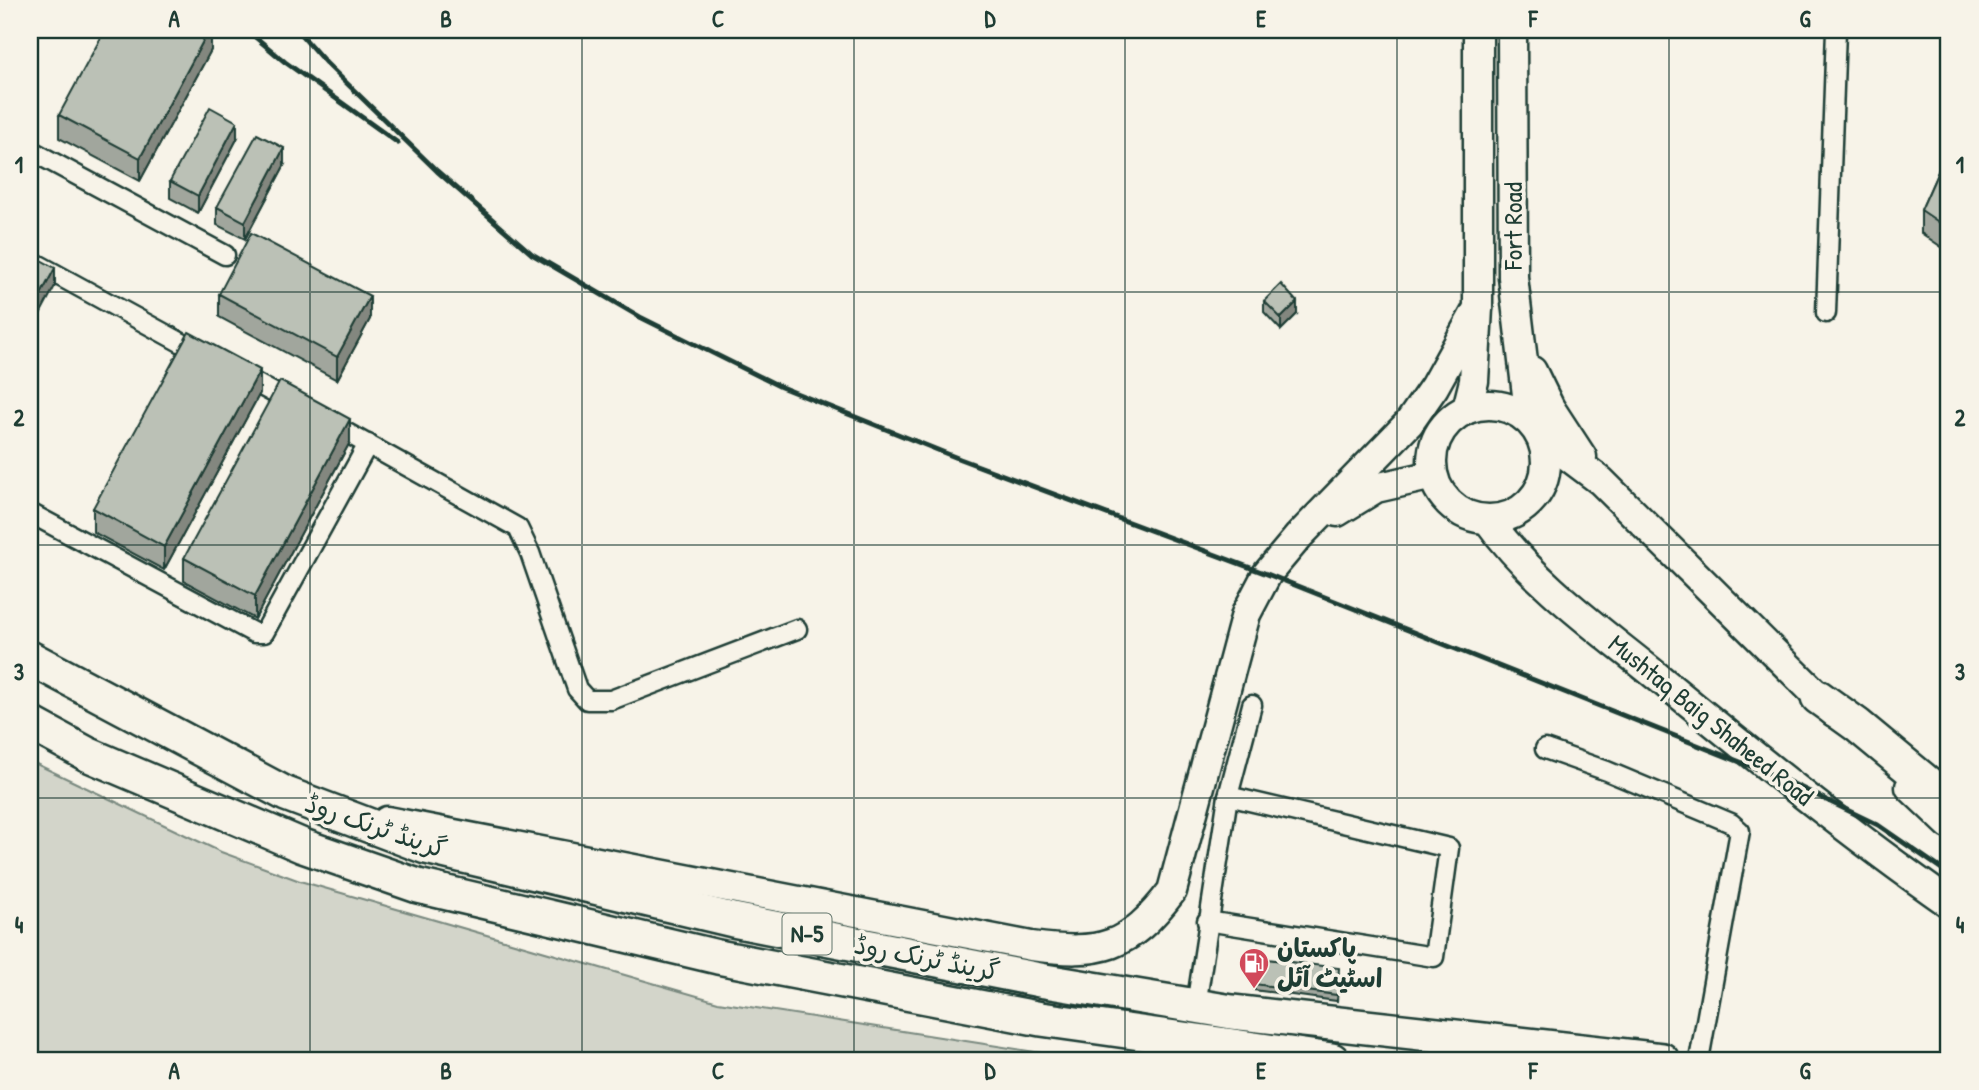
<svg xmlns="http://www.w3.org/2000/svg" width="1979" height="1090" font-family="'Patrick Hand','Playpen Sans Arabic',sans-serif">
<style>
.green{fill:#d3d5ca;stroke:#79897f;stroke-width:2}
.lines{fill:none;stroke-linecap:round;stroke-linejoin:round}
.street-casing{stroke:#1f3d34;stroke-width:23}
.primary-casing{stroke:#1f3d34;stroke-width:33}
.highway-casing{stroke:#1f3d34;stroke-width:38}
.street{stroke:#f7f3e8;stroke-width:18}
.primary{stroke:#f7f3e8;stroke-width:28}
.highway{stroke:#f7f3e8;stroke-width:33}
.rail{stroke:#1f3d34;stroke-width:5}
.wall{fill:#a1a69d;stroke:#1f3d34;stroke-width:2}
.shaded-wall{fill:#83877f;stroke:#1f3d34;stroke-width:2}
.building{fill:#bbc1b6;stroke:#1f3d34;stroke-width:2}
.grid{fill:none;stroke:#1f3d34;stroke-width:2;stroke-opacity:0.55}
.labels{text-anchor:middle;stroke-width:7;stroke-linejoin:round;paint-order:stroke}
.shield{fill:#f7f3e8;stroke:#60746a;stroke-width:2}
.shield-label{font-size:24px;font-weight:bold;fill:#1f3d34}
.street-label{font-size:26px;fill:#1f3d34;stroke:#f7f3e8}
.poi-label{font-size:26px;font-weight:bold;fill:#1f3d34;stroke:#f7f3e8;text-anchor:start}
.neatline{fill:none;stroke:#1f3d34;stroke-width:2.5}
.grid-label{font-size:23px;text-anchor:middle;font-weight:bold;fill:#1f3d34}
</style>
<rect width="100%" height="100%" fill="#f7f3e8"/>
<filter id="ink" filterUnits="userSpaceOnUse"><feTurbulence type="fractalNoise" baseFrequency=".0143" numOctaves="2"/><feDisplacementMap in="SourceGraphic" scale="14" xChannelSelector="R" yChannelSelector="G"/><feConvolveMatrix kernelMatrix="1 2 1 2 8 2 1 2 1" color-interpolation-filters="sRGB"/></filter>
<g filter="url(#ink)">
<polygon class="green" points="30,761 221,852 300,881 718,1002 1086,1060 30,1060"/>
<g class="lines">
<g class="street-casing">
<g id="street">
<polyline points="30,150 225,255"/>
<polyline points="30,260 202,354"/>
<polyline points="1826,313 1836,30"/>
<polyline points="239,374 294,404"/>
<polyline points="331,424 518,528 530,553 577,689 587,700 611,700 797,629"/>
<polyline points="30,513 254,633 264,633 368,444"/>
<polyline points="1545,749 1607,771 1731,823 1740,831 1699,1060"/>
<polyline points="1207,921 1434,957 1449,848 1228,796"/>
<polyline points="1196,1006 1228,796 1252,705"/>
</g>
</g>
<g class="primary-casing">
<g id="primary">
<polyline points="1512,30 1513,277 1530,420"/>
<polyline points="1532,371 1550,408 1582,457"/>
<circle cx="1489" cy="462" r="57"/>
<polyline points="1467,409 1474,381 1478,308 1478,30"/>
<polyline points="1541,436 1601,481 1834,712"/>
<polyline points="1337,512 1376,488 1433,475"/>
<path d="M1488 520C1533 583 1600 630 1659 678 1754 756 1849 833 1949 903"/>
<polyline points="1910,787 1949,824"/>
<path d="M387 821 1031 946C1101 955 1128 949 1172 891L1246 614 1267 574 1299 536 1409 423 1434 387 1478 308"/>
</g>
</g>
<g class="highway-casing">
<g id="highway">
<polyline points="30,658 286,794 426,847 733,920 1045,981 1232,1012 1662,1060"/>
<polyline points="1818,697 1857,725 1949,801"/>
<polyline points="30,723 87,754 303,846 418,886 718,957 1041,1019 1332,1060"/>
</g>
</g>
<use href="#street" class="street"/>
<use href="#primary" class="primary"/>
<use href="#highway" class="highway"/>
<g class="rail">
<polyline points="247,30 285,62 398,143"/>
<polyline points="297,30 326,63 437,171 532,254 640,317 781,387 960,459 1267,574 1783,779 1878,825 1949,874"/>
</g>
</g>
<g class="wall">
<polygon points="211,30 211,50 140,181 59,138 59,115"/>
<polygon points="237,139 198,213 170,198 170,181"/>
<polygon points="1949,147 1949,252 1921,233 1921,210"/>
<polygon points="284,166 245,239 217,225 217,207"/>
<polygon points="219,294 370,319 337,380 219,317"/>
<polygon points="1264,301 1297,314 1281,330 1264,312"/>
<polygon points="260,393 164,570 93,532 93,508"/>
<polygon points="350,442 255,619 184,581 184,558"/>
<polygon points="1339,974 1337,1001 1254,990 1254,984"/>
</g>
<g class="shaded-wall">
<polygon points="209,30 211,30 211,50 140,181 140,158"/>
<polygon points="237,122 237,139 198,213 198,196"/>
<polygon points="284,148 284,166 245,239 245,222"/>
<polygon points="55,268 55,286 30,333 30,315"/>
<polygon points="370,296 370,319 337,380 337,357"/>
<polygon points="1297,302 1297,314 1281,330 1281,318"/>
<polygon points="260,370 260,393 164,570 164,547"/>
<polygon points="350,419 350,442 255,619 255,596"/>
</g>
<g class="building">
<polygon points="105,30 209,30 140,158 59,115"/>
<polygon points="210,107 237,122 198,196 170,181"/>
<polygon points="257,134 284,148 245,222 217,207"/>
<polygon points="1949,147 1949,229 1921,210"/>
<polygon points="251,233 370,296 337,357 219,294"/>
<polygon points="30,254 55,268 30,315"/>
<polygon points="1281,284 1297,302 1281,318 1264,301"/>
<polygon points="189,332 260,370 164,547 93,508"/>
<polygon points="280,381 350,419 255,596 184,558"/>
<polygon points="1259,958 1339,968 1337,995 1254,984"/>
</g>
</g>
<path class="grid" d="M310 30V1060M582 30V1060M854 30V1060M1125 30V1060M1397 30V1060M1669 30V1060M30 292H1949M30 545H1949M30 798H1949"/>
<defs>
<g id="fuel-pin" transform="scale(1.575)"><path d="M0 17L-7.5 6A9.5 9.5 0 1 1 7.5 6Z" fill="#d1495b" stroke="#f7f3e8"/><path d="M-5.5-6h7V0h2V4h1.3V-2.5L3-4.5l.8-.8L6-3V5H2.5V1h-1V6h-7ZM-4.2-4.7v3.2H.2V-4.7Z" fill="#fff"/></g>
</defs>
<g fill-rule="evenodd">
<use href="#fuel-pin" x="1254" y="963"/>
</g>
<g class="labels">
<rect class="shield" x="782.5" y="913.5" width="49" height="41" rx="5"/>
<g class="shield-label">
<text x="807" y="942">N-5</text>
</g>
<g class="street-label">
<text transform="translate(1513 226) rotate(-90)" y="9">Fort Road</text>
<text transform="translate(1711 720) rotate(39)" y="9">Mushtaq Baig Shaheed Road</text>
<text transform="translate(376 826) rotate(19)" y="9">گرینڈ ٹرنک روڈ</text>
<text transform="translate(927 958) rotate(11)" y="9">گرینڈ ٹرنک روڈ</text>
</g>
<g class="poi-label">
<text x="1277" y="957">پاکستان<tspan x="1277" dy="30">اسٹیٹ آئل</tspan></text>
</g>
</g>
<rect width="1979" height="1090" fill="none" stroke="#f7f3e8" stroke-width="77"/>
<rect x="38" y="38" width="1902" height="1014" class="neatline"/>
<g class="grid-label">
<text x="174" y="27">A</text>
<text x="446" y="27">B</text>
<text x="718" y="27">C</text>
<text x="990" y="27">D</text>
<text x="1261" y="27">E</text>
<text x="1533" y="27">F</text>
<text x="1805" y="27">G</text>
<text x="19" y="173">1</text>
<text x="1960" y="173">1</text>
<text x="19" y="426">2</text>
<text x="1960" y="426">2</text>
<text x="19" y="680">3</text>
<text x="1960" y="680">3</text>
<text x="19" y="933">4</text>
<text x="1960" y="933">4</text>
<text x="174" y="1079">A</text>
<text x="446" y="1079">B</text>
<text x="718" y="1079">C</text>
<text x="990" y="1079">D</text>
<text x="1261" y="1079">E</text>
<text x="1533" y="1079">F</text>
<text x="1805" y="1079">G</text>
</g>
</svg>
